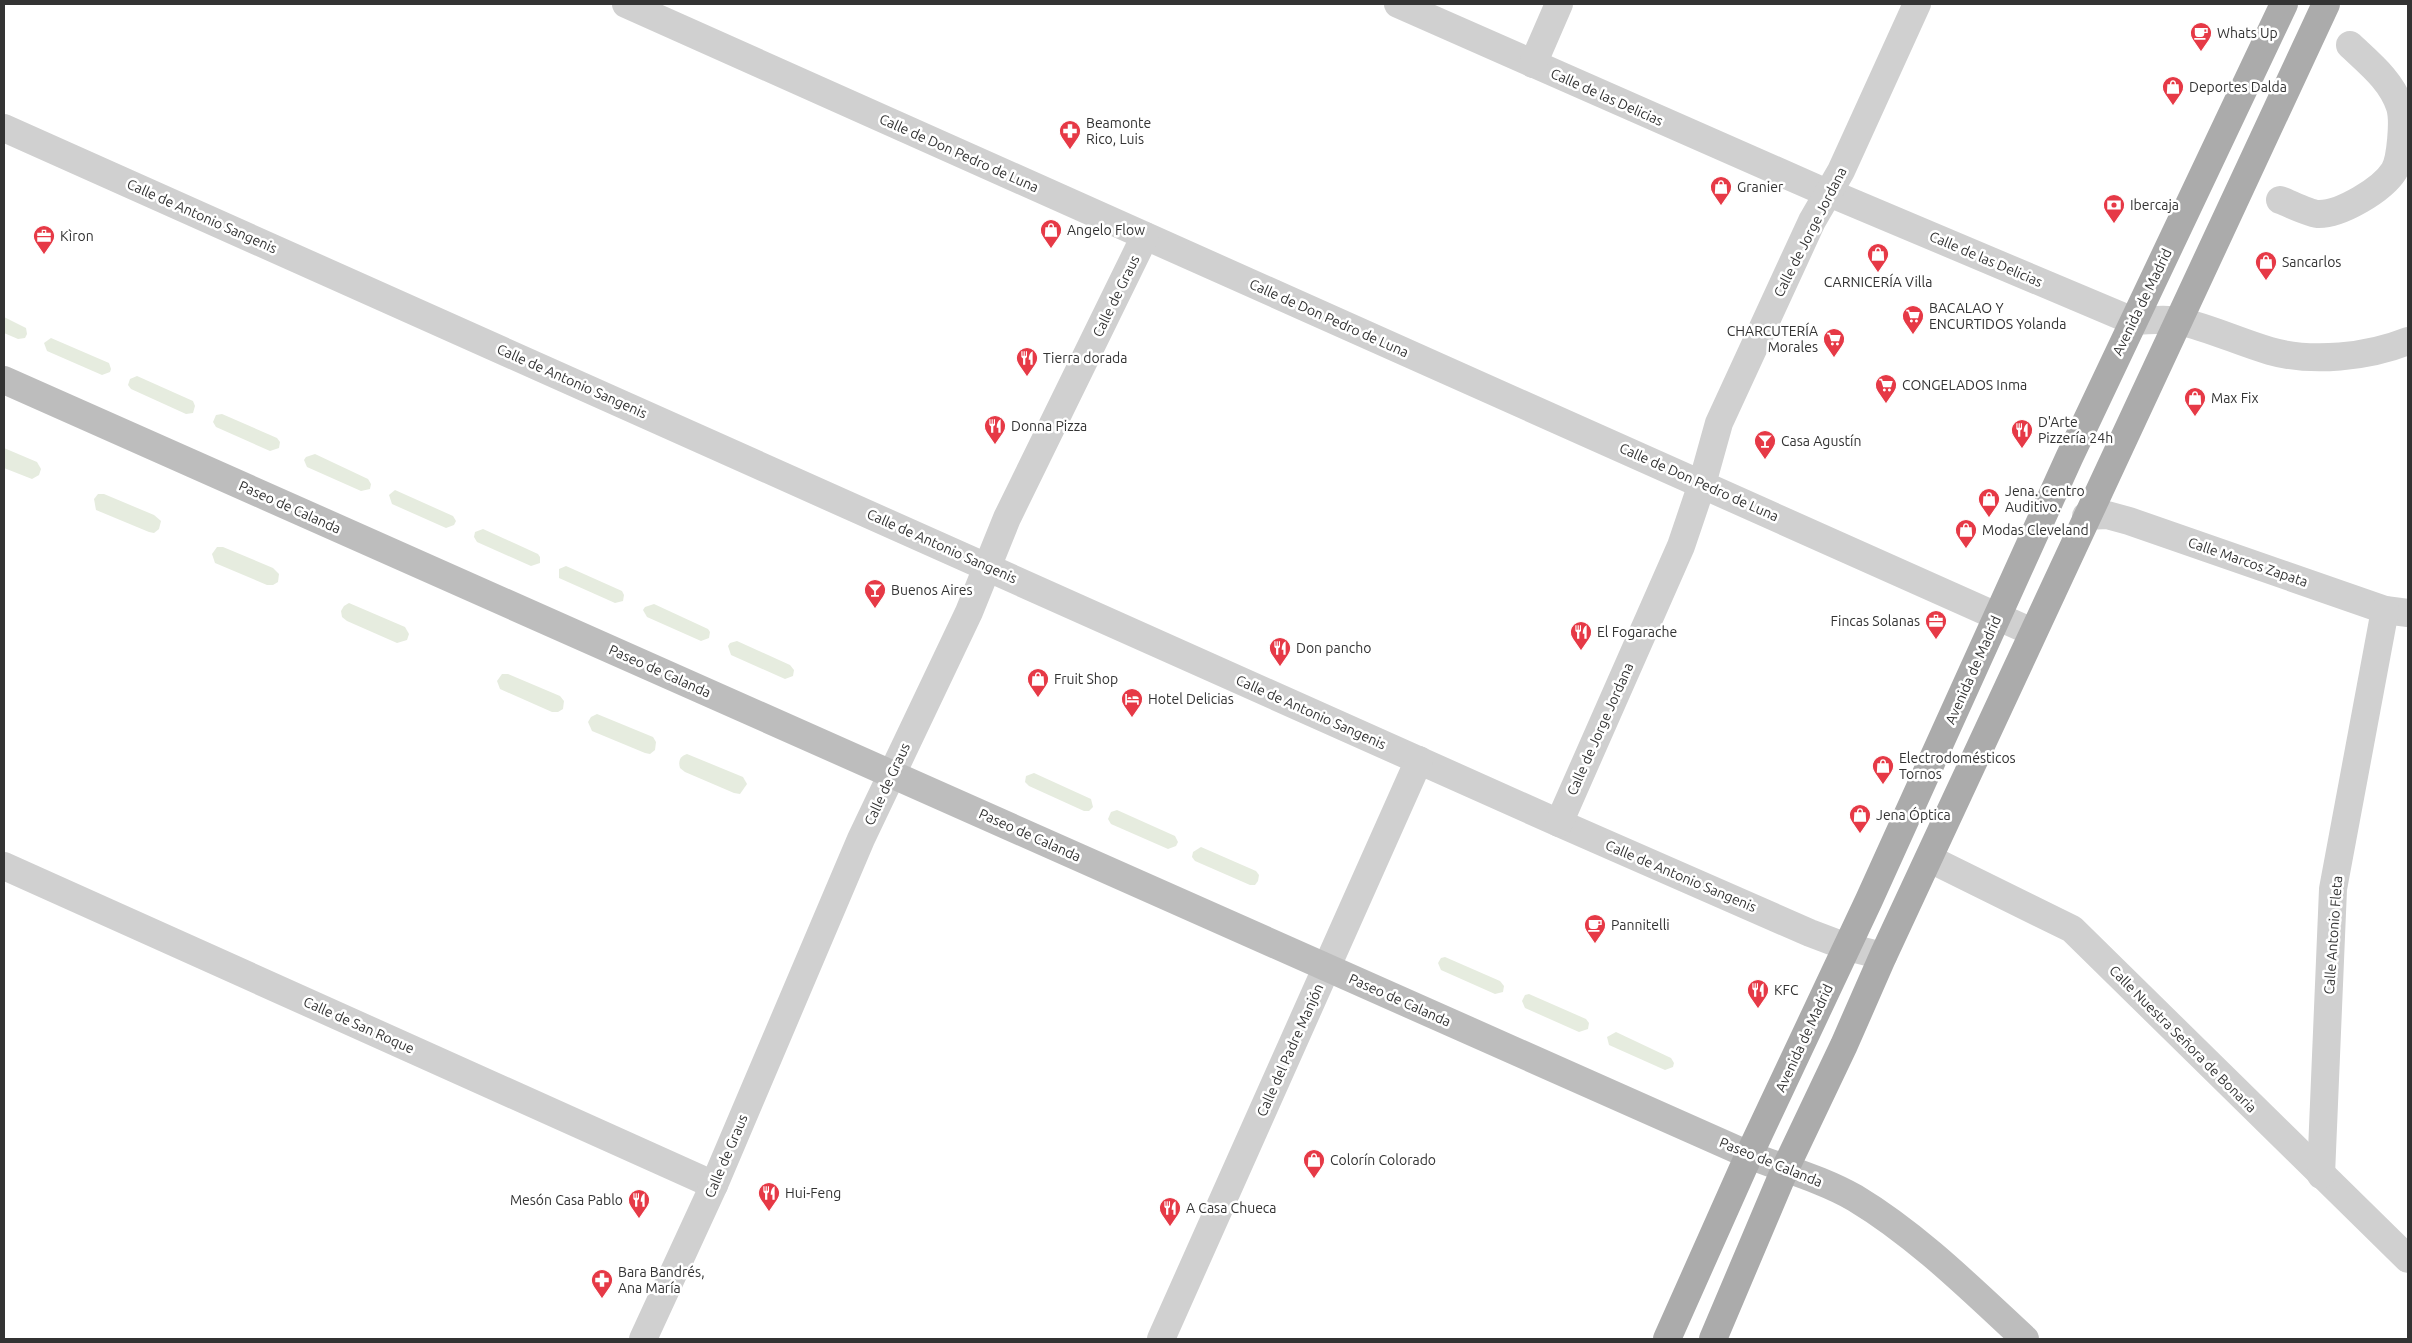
<svg xmlns="http://www.w3.org/2000/svg" width="2412" height="1343" font-family="Ubuntu,sans-serif">
<style>
.grass{fill:#e6ecdf}
.lines{fill:none;stroke-linecap:round;stroke-linejoin:round}
.pedestrian{stroke:#d0d0d0;stroke-width:28}
.minor{stroke:#d0d0d0;stroke-width:28}
.secondary{stroke:#bdbdbd;stroke-width:28}
.primary{stroke:#ababab;stroke-width:28}
.labels{text-anchor:middle;stroke-width:5;stroke-linejoin:round;paint-order:stroke}
.poi-label{font-size:14px;fill:#333;stroke:#fff;text-anchor:start}
.street-label{font-size:14px;fill:#333;stroke:#fff}
</style>
<rect width="100%" height="100%" fill="#fff"/>
<g class="grass">
<polygon points="4,317 26,328 27,334 25,338 18,339 4,333"/>
<polygon points="51,338 109,363 111,369 110,372 102,375 47,351 44,343"/>
<polygon points="137,376 193,401 195,406 193,413 186,414 131,389 128,385 130,379"/>
<polygon points="222,414 277,438 280,442 279,448 270,451 216,427 213,422 216,415"/>
<polygon points="4,448 37,462 41,469 39,475 32,479 4,468"/>
<polygon points="315,454 368,479 371,484 370,489 361,491 307,467 304,460 306,457"/>
<polygon points="395,490 453,516 456,521 454,525 446,528 392,504 389,495"/>
<polygon points="98,494 104,494 154,515 161,521 159,529 154,533 149,532 96,510 94,499"/>
<polygon points="483,529 538,554 540,557 540,563 531,566 477,542 474,537 475,532"/>
<polygon points="217,547 223,547 273,568 279,574 278,582 273,585 267,585 215,563 212,554"/>
<polygon points="566,566 622,591 624,595 623,601 615,603 559,578 559,569"/>
<polygon points="349,603 405,627 409,634 407,640 397,643 347,621 342,617 341,611 344,606"/>
<polygon points="654,604 708,629 710,632 709,638 701,641 647,617 643,610 645,607"/>
<polygon points="737,641 790,665 794,670 793,676 785,679 731,655 728,646 730,643"/>
<polygon points="502,674 508,674 560,696 564,701 563,709 558,712 552,712 500,689 497,681"/>
<polygon points="597,714 653,737 656,742 655,750 650,754 645,753 592,731 588,722 591,717"/>
<path d="M687 754 743 777 747 784 740 794 734 793 685 772 680 768C678 761 680 756 687 754Z"/>
<polygon points="1034,773 1091,799 1093,807 1089,811 1084,811 1029,786 1025,782 1026,776"/>
<polygon points="1117,810 1175,836 1178,842 1176,846 1168,849 1111,824 1108,819 1111,812"/>
<polygon points="1201,847 1256,871 1259,875 1258,881 1255,885 1250,885 1195,861 1192,857 1193,852"/>
<polygon points="1445,957 1500,981 1504,986 1503,992 1495,994 1441,970 1438,963 1441,958"/>
<polygon points="1529,994 1586,1019 1589,1023 1588,1029 1579,1032 1525,1008 1522,1001 1525,995"/>
<polygon points="1616,1032 1671,1058 1674,1063 1673,1067 1665,1070 1609,1045 1607,1037"/>
</g>
<g class="lines">
<g class="pedestrian">
<polyline points="1398,4 1818,189"/>
<polyline points="1533,64 1559,4"/>
<polyline points="1839,197 2133,321"/>
<path d="M2280 200C2289 203 2310 214 2319 214 2341 214 2382 190 2394 171 2401 159 2404 120 2400 107 2392 81 2369 63 2350 45"/>
</g>
<g class="minor">
<polyline points="626,4 2032,632"/>
<polyline points="4,128 1559,823 1810,933 1847,947 1883,956"/>
<path d="M2133 321C2147 321 2165 318 2179 321 2210 328 2239 342 2270 351 2312 363 2368 357 2408 341"/>
<polyline points="2086,516 2107,515 2129,521 2385,610 2408,613"/>
<polyline points="1559,823 1681,546 1702,484 1719,423 1812,221 1841,171 1917,4"/>
<polyline points="1930,859 2072,929 2408,1259"/>
<polyline points="4,866 714,1185"/>
<polyline points="2321,1175 2333,889 2385,610"/>
<polyline points="643,1339 714,1185 861,839 969,612 1007,518 1145,236"/>
<polyline points="1161,1339 1419,760"/>
</g>
<path class="secondary" d="M4 380 1749 1155C1784 1169 1822 1179 1855 1198 1918 1236 1972 1290 2025 1339"/>
<g class="primary">
<polyline points="1667,1339 1749,1155 1869,900 2069,458 2284,4"/>
<polyline points="1713,1339 1785,1169 1844,1045 1883,956 2326,4"/>
</g>
</g>
<defs>
<g id="cafe-pin" transform="scale(1.125)"><path d="M0 17L-7.5 6A9.5 9.5 0 1 1 7.5 6Z" fill="#e63946" stroke="#fff"/><path d="M-5.5-4.5H6V0H3Q3 3.5 0 3.5H-2.5Q-5.5 3.5-5.5 0ZM3-3.2v2h1.7v-2ZM-6 4.5H4V6H-6Z" fill="#fff"/></g>
<g id="shop-pin" transform="scale(1.125)"><path d="M0 17L-7.5 6A9.5 9.5 0 1 1 7.5 6Z" fill="#e63946" stroke="#fff"/><path d="M-5-2.5h2.3a2.7 3.5 0 0 1 5.4 0H5L5.5 6h-11ZM-1.5-2.5h3a1.5 2.3 0 0 0-3 0Z" fill="#fff"/></g>
<g id="pharmacy-pin" transform="scale(1.125)"><path d="M0 17L-7.5 6A9.5 9.5 0 1 1 7.5 6Z" fill="#e63946" stroke="#fff"/><path d="M-2-6h4v4h4v4h-4v4h-4v-4h-4v-4h4Z" fill="#fff"/></g>
<g id="bank-pin" transform="scale(1.125)"><path d="M0 17L-7.5 6A9.5 9.5 0 1 1 7.5 6Z" fill="#e63946" stroke="#fff"/><path d="M-6-4H6V4H-6ZM0-2.3a2.3 2.3 0 1 0 0 4.6a2.3 2.3 0 1 0 0-4.6Z" fill="#fff"/></g>
<g id="office-pin" transform="scale(1.125)"><path d="M0 17L-7.5 6A9.5 9.5 0 1 1 7.5 6Z" fill="#e63946" stroke="#fff"/><path d="M-6-3h4V-5.5h4V-3h4V5H-6ZM-1-4.5V-3h2v-1.5ZM-6 0V1H6V0Z" fill="#fff"/></g>
<g id="supermarket-pin" transform="scale(1.125)"><path d="M0 17L-7.5 6A9.5 9.5 0 1 1 7.5 6Z" fill="#e63946" stroke="#fff"/><path d="M-6-5.5h2.5l.6 2H6L4.5 2H-2.5L-4.4-4H-6ZM-1.5 3.2a1.3 1.3 0 1 0 .1 0ZM3 3.2a1.3 1.3 0 1 0 .1 0Z" fill="#fff"/></g>
<g id="restaurant-pin" transform="scale(1.125)"><path d="M0 17L-7.5 6A9.5 9.5 0 1 1 7.5 6Z" fill="#e63946" stroke="#fff"/><path d="M-5-6h1v4h1v-4h1v4h1v-4h1v5L-1.5 .5V6h-2V.5L-5-1ZM5-6V6H3V1.5H1.5Q1.5-4 5-6Z" fill="#fff"/></g>
<g id="bar-pin" transform="scale(1.125)"><path d="M0 17L-7.5 6A9.5 9.5 0 1 1 7.5 6Z" fill="#e63946" stroke="#fff"/><path d="M-6-5H6L.8 .8V4.5H3.5V6h-7V4.5H-.8V.8Z" fill="#fff"/></g>
<g id="hotel-pin" transform="scale(1.125)"><path d="M0 17L-7.5 6A9.5 9.5 0 1 1 7.5 6Z" fill="#e63946" stroke="#fff"/><path d="M-6-4.5h1.5V1H6V5H4.5V3h-9V5H-6ZM-4 0a1.8 1.8 0 1 1 3.6 0ZM.5 0V-2.5h3Q6-2.5 6 0Z" fill="#fff"/></g>
</defs>
<g fill-rule="evenodd">
<use href="#cafe-pin" x="2201" y="33"/>
<use href="#shop-pin" x="2173" y="87"/>
<use href="#pharmacy-pin" x="1070" y="131"/>
<use href="#shop-pin" x="1721" y="187"/>
<use href="#bank-pin" x="2114" y="205"/>
<use href="#shop-pin" x="1051" y="230"/>
<use href="#office-pin" x="44" y="236"/>
<use href="#shop-pin" x="1878" y="254"/>
<use href="#shop-pin" x="2266" y="262"/>
<use href="#supermarket-pin" x="1913" y="316"/>
<use href="#supermarket-pin" x="1834" y="339"/>
<use href="#restaurant-pin" x="1027" y="358"/>
<use href="#supermarket-pin" x="1886" y="385"/>
<use href="#shop-pin" x="2195" y="398"/>
<use href="#restaurant-pin" x="995" y="426"/>
<use href="#restaurant-pin" x="2022" y="430"/>
<use href="#bar-pin" x="1765" y="441"/>
<use href="#shop-pin" x="1989" y="499"/>
<use href="#shop-pin" x="1966" y="530"/>
<use href="#bar-pin" x="875" y="590"/>
<use href="#office-pin" x="1936" y="621"/>
<use href="#restaurant-pin" x="1581" y="632"/>
<use href="#restaurant-pin" x="1280" y="648"/>
<use href="#shop-pin" x="1038" y="679"/>
<use href="#hotel-pin" x="1132" y="699"/>
<use href="#shop-pin" x="1883" y="766"/>
<use href="#shop-pin" x="1860" y="815"/>
<use href="#cafe-pin" x="1595" y="925"/>
<use href="#restaurant-pin" x="1758" y="990"/>
<use href="#shop-pin" x="1314" y="1160"/>
<use href="#restaurant-pin" x="769" y="1193"/>
<use href="#restaurant-pin" x="639" y="1200"/>
<use href="#restaurant-pin" x="1170" y="1208"/>
<use href="#pharmacy-pin" x="602" y="1280"/>
</g>
<g class="labels">
<g class="poi-label">
<text x="2217" y="38">Whats Up</text>
<text x="2189" y="92">Deportes Dalda</text>
<text x="1086" y="128">Beamonte<tspan x="1086" dy="16">Rico, Luis</tspan></text>
<text x="1737" y="192">Granier</text>
<text x="2130" y="210">Ibercaja</text>
<text x="1067" y="235">Angelo Flow</text>
<text x="60" y="241">Kìron</text>
<text x="2282" y="267">Sancarlos</text>
<text x="1878" y="287" text-anchor="middle">CARNICERÍA Villa</text>
<text x="1929" y="313">BACALAO Y<tspan x="1929" dy="16">ENCURTIDOS Yolanda</tspan></text>
<text x="1818" y="336" text-anchor="end">CHARCUTERÍA<tspan x="1818" dy="16">Morales</tspan></text>
<text x="1043" y="363">Tierra dorada</text>
<text x="1902" y="390">CONGELADOS Inma</text>
<text x="2211" y="403">Max Fix</text>
<text x="2038" y="427">D'Arte<tspan x="2038" dy="16">Pizzería 24h</tspan></text>
<text x="1011" y="431">Donna Pizza</text>
<text x="1781" y="446">Casa Agustín</text>
<text x="2005" y="496">Jena. Centro<tspan x="2005" dy="16">Auditivo.</tspan></text>
<text x="1982" y="535">Modas Cleveland</text>
<text x="891" y="595">Buenos Aires</text>
<text x="1920" y="626" text-anchor="end">Fincas Solanas</text>
<text x="1597" y="637">El Fogarache</text>
<text x="1296" y="653">Don pancho</text>
<text x="1054" y="684">Fruit Shop</text>
<text x="1148" y="704">Hotel Delicias</text>
<text x="1899" y="763">Electrodomésticos<tspan x="1899" dy="16">Tornos</tspan></text>
<text x="1876" y="820">Jena Óptica</text>
<text x="1611" y="930">Pannitelli</text>
<text x="1774" y="995">KFC</text>
<text x="1330" y="1165">Colorín Colorado</text>
<text x="785" y="1198">Hui-Feng</text>
<text x="623" y="1205" text-anchor="end">Mesón Casa Pablo</text>
<text x="1186" y="1213">A Casa Chueca</text>
<text x="618" y="1277">Bara Bandrés,<tspan x="618" dy="16">Ana María</tspan></text>
</g>
<g class="street-label">
<text transform="translate(1607 97) rotate(24)" y="5">Calle de las Delicias</text>
<text transform="translate(959 153) rotate(24)" y="5">Calle de Don Pedro de Luna</text>
<text transform="translate(202 216) rotate(24)" y="5">Calle de Antonio Sangenis</text>
<text transform="translate(1810 232) rotate(-63)" y="5">Calle de Jorge Jordana</text>
<text transform="translate(1986 259) rotate(23)" y="5">Calle de las Delicias</text>
<text transform="translate(1116 296) rotate(-64)" y="5">Calle de Graus</text>
<text transform="translate(2142 302) rotate(-64)" y="5">Avenida de Madrid</text>
<text transform="translate(1329 318) rotate(24)" y="5">Calle de Don Pedro de Luna</text>
<text transform="translate(572 381) rotate(24)" y="5">Calle de Antonio Sangenis</text>
<text transform="translate(1699 482) rotate(24)" y="5">Calle de Don Pedro de Luna</text>
<text transform="translate(290 507) rotate(24)" y="5">Paseo de Calanda</text>
<text transform="translate(942 546) rotate(24)" y="5">Calle de Antonio Sangenis</text>
<text transform="translate(2248 562) rotate(19)" y="5">Calle Marcos Zapata</text>
<text transform="translate(1973 670) rotate(-66)" y="5">Avenida de Madrid</text>
<text transform="translate(660 671) rotate(24)" y="5">Paseo de Calanda</text>
<text transform="translate(1311 712) rotate(24)" y="5">Calle de Antonio Sangenis</text>
<text transform="translate(1600 729) rotate(-66)" y="5">Calle de Jorge Jordana</text>
<text transform="translate(887 784) rotate(-65)" y="5">Calle de Graus</text>
<text transform="translate(1030 835) rotate(24)" y="5">Paseo de Calanda</text>
<text transform="translate(1681 876) rotate(23)" y="5">Calle de Antonio Sangenis</text>
<text transform="translate(2333 935) rotate(-86)" y="5">Calle Antonio Fleta</text>
<text transform="translate(1400 1000) rotate(24)" y="5">Paseo de Calanda</text>
<text transform="translate(359 1025) rotate(24)" y="5">Calle de San Roque</text>
<text transform="translate(1804 1038) rotate(-65)" y="5">Avenida de Madrid</text>
<text transform="translate(2183 1039) rotate(45)" y="5">Calle Nuestra Señora de Bonaria</text>
<text transform="translate(1290 1050) rotate(-66)" y="5">Calle del Padre Manjón</text>
<text transform="translate(726 1156) rotate(-67)" y="5">Calle de Graus</text>
<text transform="translate(1771 1162) rotate(22)" y="5">Paseo de Calanda</text>
</g>
</g>
<rect width="2412" height="1343" fill="none" stroke="#333333" stroke-width="10"/>
</svg>
